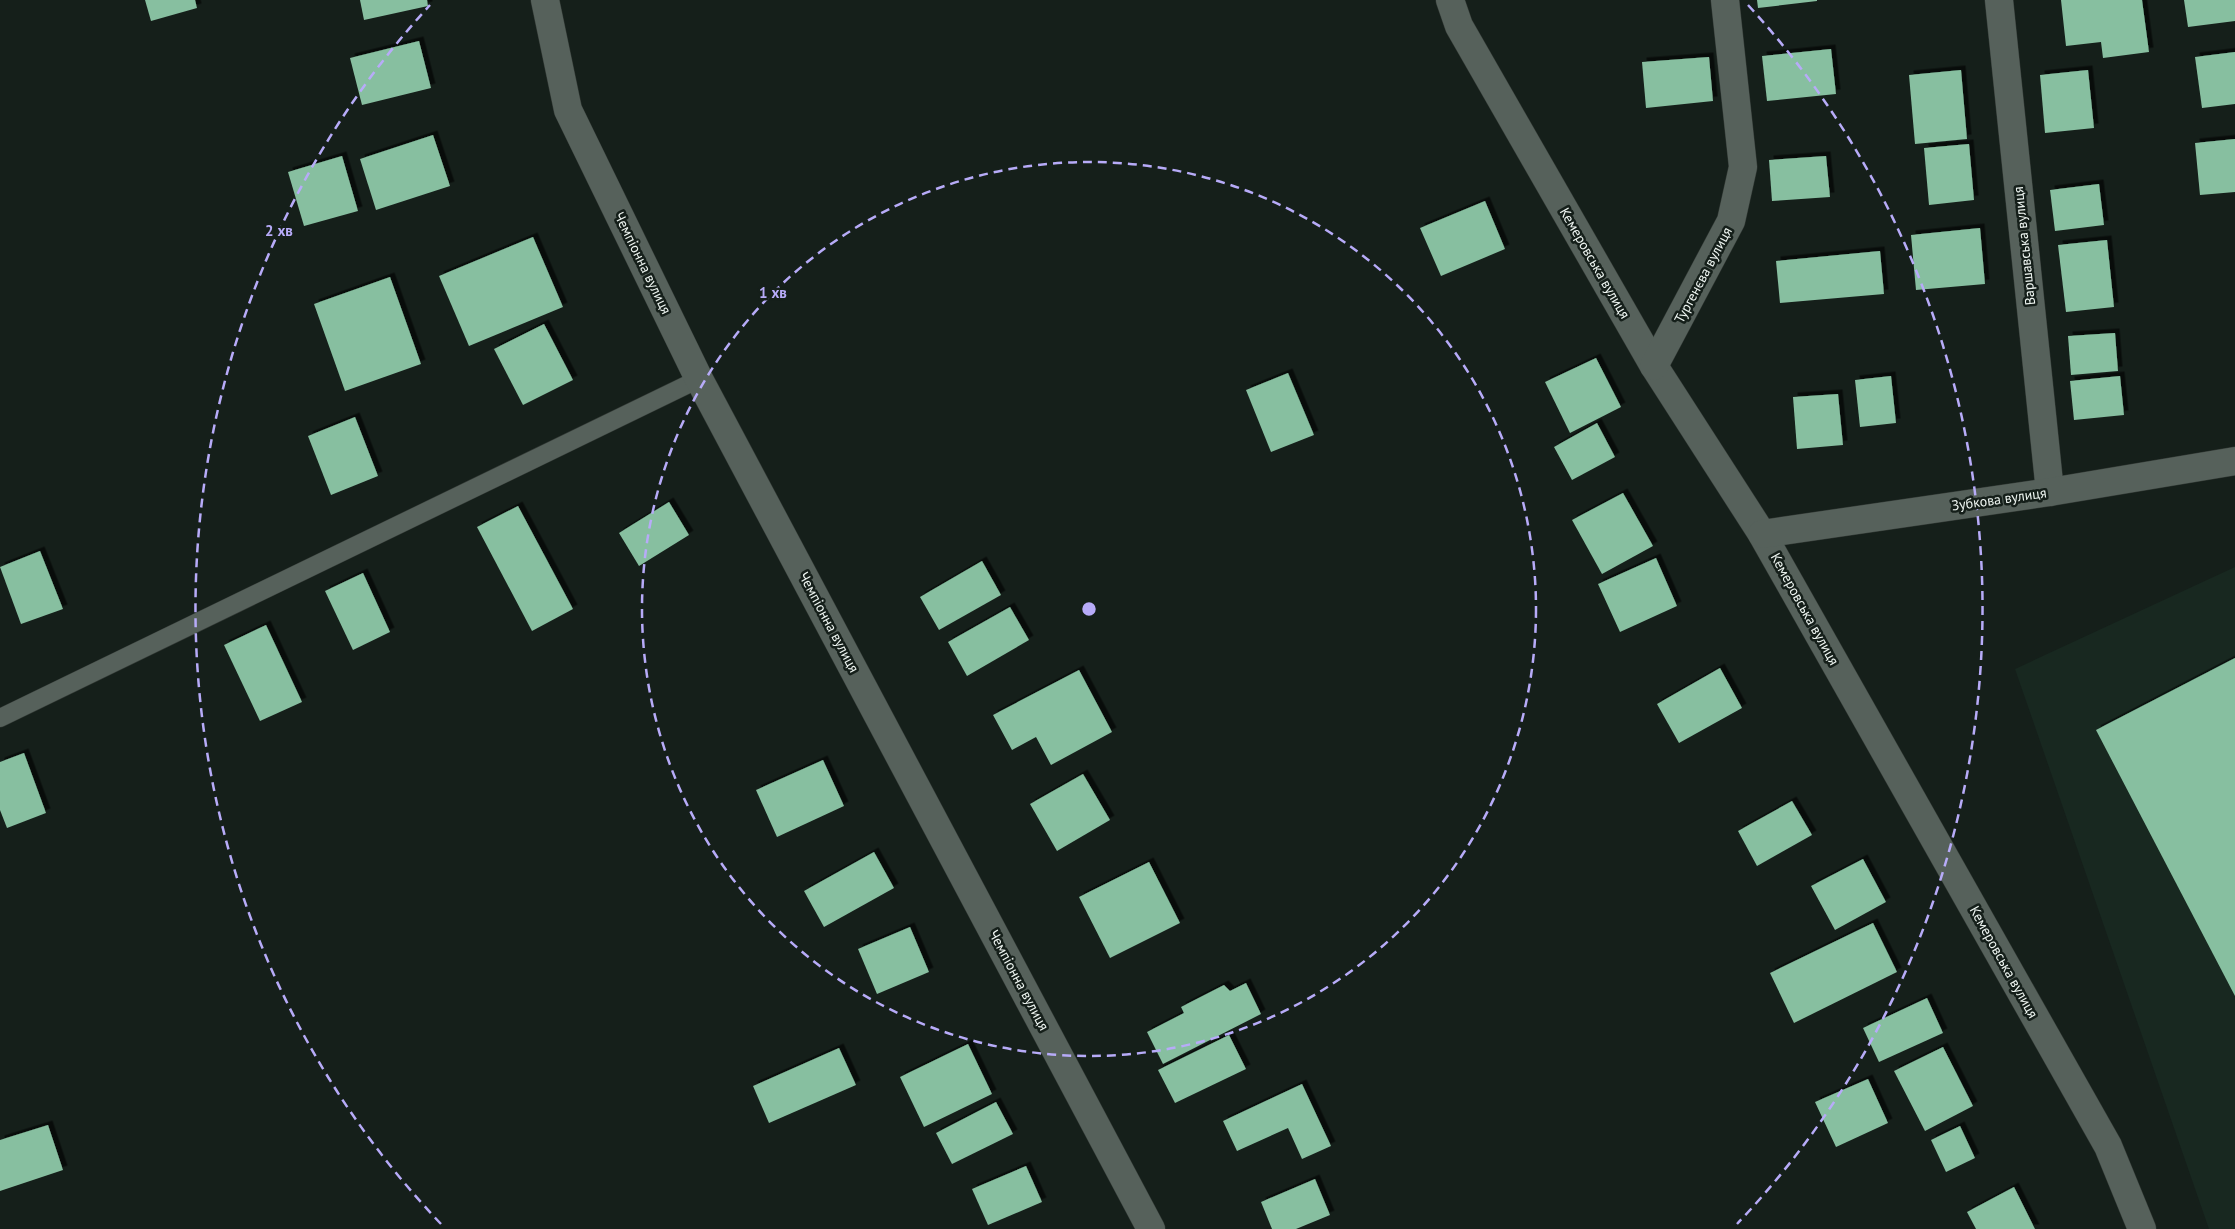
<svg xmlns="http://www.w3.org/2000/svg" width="2235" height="1229" font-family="'PT Sans',sans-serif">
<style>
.built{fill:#182820}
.building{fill:#87bfa0;filter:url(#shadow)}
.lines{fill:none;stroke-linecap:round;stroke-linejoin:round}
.lane-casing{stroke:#323935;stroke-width:19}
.street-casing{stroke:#323935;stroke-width:29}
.lane{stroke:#56615b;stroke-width:18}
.street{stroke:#56615b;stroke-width:28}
.ring{fill:none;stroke:#b7abf8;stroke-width:2.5;stroke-dasharray:9 6}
.labels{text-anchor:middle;stroke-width:5;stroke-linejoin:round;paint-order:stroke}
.street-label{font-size:14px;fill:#f0f7f3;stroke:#151f1a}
.centre{fill:#b7abf8;stroke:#151f1a;stroke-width:2.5}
.ring-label{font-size:15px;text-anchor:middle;font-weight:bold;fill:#b7abf8;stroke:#151f1a;stroke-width:5;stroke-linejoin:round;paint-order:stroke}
</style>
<defs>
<filter id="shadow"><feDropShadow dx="4.5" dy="-4.5" stdDeviation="0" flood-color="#0009"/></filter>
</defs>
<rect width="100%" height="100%" fill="#151f1a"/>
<polygon class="built" points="2235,567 2235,1229 2209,1229 2015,669"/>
<g class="building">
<polygon points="145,0 195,0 197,8 151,21"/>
<polygon points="360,0 427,0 428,6 364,20"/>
<polygon points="1757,0 1817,0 1817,1 1758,8"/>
<polygon points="2061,0 2142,0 2149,52 2103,58 2101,42 2066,46"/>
<polygon points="2184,0 2235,0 2235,21 2188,27"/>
<polygon points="419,41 431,88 362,105 350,58"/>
<polygon points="1831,49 1836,94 1767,101 1762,56"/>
<polygon points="2235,52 2235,104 2202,108 2195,57"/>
<polygon points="1709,57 1713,101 1646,108 1642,62"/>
<polygon points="1961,70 1967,139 1915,144 1909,75"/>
<polygon points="2088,70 2094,128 2045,133 2040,75"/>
<polygon points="433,135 450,186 376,210 360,159"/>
<polygon points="2235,139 2235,192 2200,195 2195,143"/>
<polygon points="1969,144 1974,200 1929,205 1924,148"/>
<polygon points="342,156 358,211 304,226 288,172"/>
<polygon points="1826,156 1830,197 1772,201 1769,160"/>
<polygon points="2099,184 2104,225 2055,231 2050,190"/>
<polygon points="1485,201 1505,249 1441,276 1420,228"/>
<polygon points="1980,228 1985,284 1916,290 1911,235"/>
<polygon points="533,237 563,307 469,346 439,276"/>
<polygon points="2107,240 2114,307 2066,312 2058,245"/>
<polygon points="1880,251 1884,294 1780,303 1776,261"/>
<polygon points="390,277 421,364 345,391 314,304"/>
<polygon points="544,324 573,380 523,405 494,349"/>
<polygon points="2115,333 2118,371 2071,375 2068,336"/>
<polygon points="1596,358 1621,407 1570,433 1545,382"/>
<polygon points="1288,373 1314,435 1271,452 1246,390"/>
<polygon points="1891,376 1896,423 1860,427 1855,380"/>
<polygon points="2120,376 2124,415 2074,420 2070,381"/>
<polygon points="1838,394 1843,445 1797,449 1793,397"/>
<polygon points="355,417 378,476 331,495 308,436"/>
<polygon points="1597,423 1615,457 1572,480 1554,447"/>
<polygon points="1623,493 1653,546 1602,574 1572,520"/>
<polygon points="669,502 689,535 639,566 619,533"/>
<polygon points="518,506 573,609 532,631 477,527"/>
<polygon points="40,551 63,609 21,624 0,567"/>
<polygon points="1656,558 1677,606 1620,632 1598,584"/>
<polygon points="982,561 1001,595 939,630 920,597"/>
<polygon points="363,573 390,632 353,650 325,591"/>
<polygon points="1010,607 1029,640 967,676 948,642"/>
<polygon points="266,625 302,702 260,721 224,645"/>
<polygon points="2235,658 2235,996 2096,730"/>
<polygon points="1720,668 1742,708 1679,743 1657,704"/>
<polygon points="1079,670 1112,732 1051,765 1036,737 1012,750 993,715"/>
<polygon points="24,753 46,813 7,828 0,810 0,762"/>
<polygon points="823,760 844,806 777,837 756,790"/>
<polygon points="1083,774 1110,820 1057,851 1030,804"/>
<polygon points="1792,801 1812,835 1757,866 1738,831"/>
<polygon points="874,852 894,888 824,927 804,891"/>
<polygon points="1863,859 1886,902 1835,930 1811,886"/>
<polygon points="1149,862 1180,923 1110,958 1079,897"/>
<polygon points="1873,923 1897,972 1794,1023 1770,973"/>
<polygon points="910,927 929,972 877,994 858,949"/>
<polygon points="1246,983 1261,1014 1163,1064 1147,1032 1184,1013 1181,1007 1224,985 1230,991"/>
<polygon points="1927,998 1943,1033 1879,1062 1863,1028"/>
<polygon points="1229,1035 1246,1069 1175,1103 1158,1070"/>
<polygon points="968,1044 992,1094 924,1127 900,1077"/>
<polygon points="1943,1047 1973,1106 1925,1131 1894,1071"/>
<polygon points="839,1048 856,1085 769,1123 753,1086"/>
<polygon points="1868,1079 1888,1123 1836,1147 1815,1102"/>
<polygon points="1302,1084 1331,1146 1302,1159 1288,1128 1237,1151 1223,1121"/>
<polygon points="996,1102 1013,1134 952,1164 936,1133"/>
<polygon points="48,1125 63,1170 0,1191 0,1140"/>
<polygon points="1960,1126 1975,1158 1946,1172 1931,1140"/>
<polygon points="1026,1166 1042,1202 988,1225 972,1189"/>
<polygon points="1315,1179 1330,1215 1296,1229 1272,1229 1261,1202"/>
<polygon points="2014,1187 2035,1229 1976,1229 1967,1212"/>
</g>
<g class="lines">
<g class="lane-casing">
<polyline id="lane" points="0,718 699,379"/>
</g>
<g class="street-casing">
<g id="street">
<polyline points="545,0 568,110 699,379 1151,1229"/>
<polyline points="1450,0 1459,26 1654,366 1762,534 2108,1146 2142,1229"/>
<polyline points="1999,0 2050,492"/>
<polyline points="1654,366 1731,221 1743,167 1725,0"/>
<polyline points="1762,534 2050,492 2235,461"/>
</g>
</g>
<use href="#lane" class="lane"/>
<use href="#street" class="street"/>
</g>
<g class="ring">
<circle cx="1089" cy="609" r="447"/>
<path d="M441 1224A894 894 0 0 1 430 5M1748 5A894 894 0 0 1 1737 1224"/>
</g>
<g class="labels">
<g class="street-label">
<text transform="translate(2024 246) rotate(-96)" y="5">Варшавська вулиця</text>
<text transform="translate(643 263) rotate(64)" y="5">Чемпіонна вулиця</text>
<text transform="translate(1595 263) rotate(60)" y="5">Кемеровська вулиця</text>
<text transform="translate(1703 275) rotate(-62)" y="5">Тургенєва вулиця</text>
<text transform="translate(1999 499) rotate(-8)" y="5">Зубкова вулиця</text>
<text transform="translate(1805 609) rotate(61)" y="5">Кемеровська вулиця</text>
<text transform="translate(829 622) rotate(62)" y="5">Чемпіонна вулиця</text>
<text transform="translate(2004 962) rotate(61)" y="5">Кемеровська вулиця</text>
<text transform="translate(1019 980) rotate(62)" y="5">Чемпіонна вулиця</text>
</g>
</g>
<circle cx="1089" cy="609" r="8" class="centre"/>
<g class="ring-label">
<text x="279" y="236">2 хв</text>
<text x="773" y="298">1 хв</text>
</g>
</svg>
